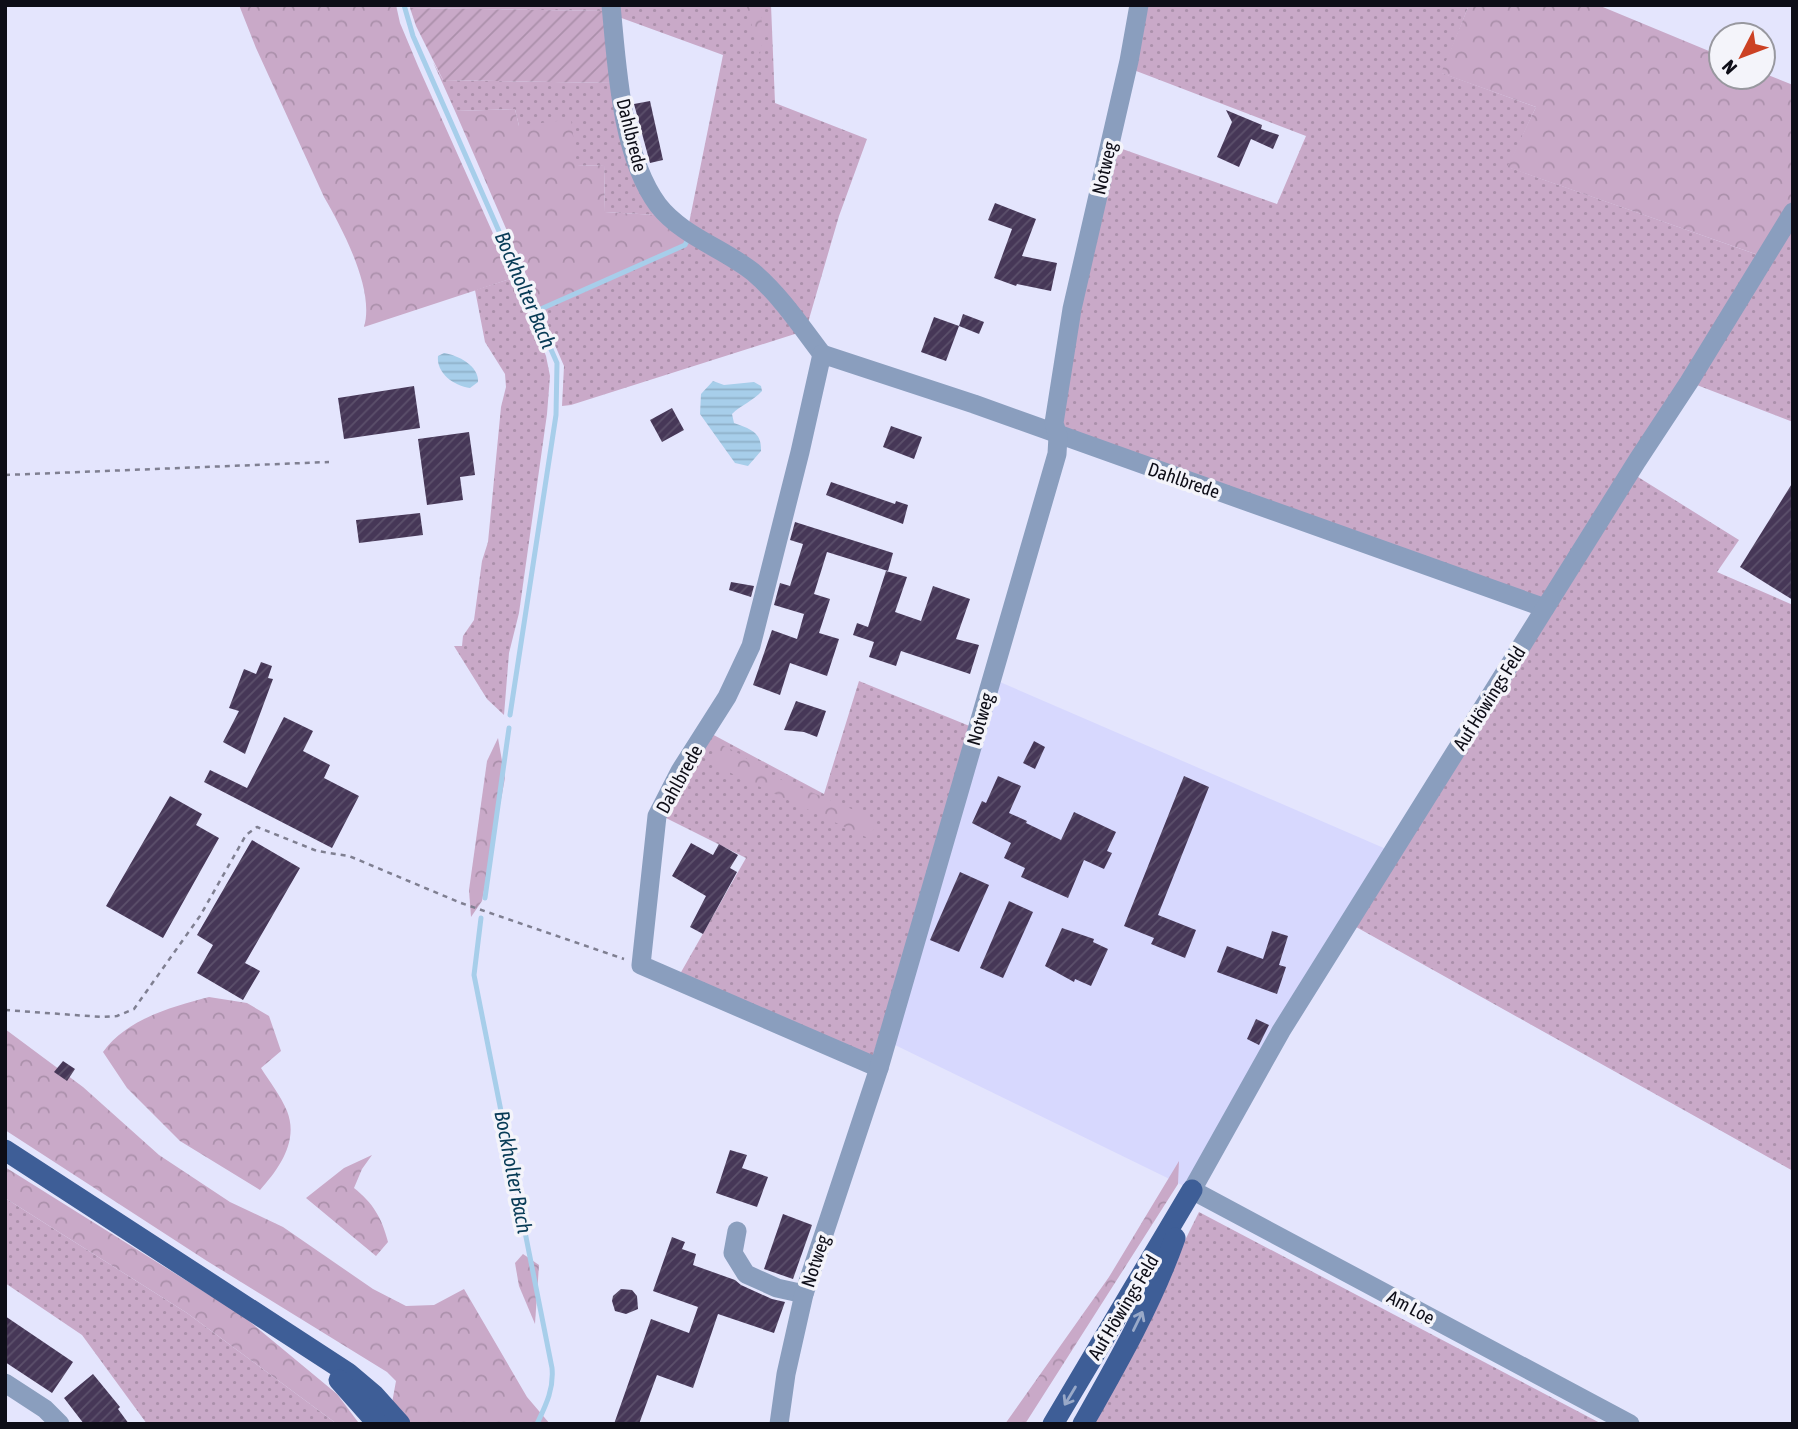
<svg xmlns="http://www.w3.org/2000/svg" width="1798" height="1429" font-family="'Asap Condensed',sans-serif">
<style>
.built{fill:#d7d8fe}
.grass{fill:url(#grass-dots)}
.forest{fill:url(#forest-crowns)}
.garden{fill:url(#garden-furrows)}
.water{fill:url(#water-rules)}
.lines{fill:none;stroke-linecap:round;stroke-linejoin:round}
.stream{stroke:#a7ceea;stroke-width:5}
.building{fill:url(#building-hatch)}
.path{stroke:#7f7f91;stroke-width:2.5;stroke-dasharray:5 5;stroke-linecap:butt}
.minor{stroke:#8a9ebe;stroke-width:19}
.major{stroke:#3e5e97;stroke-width:21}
.oneway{stroke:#99a9c8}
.labels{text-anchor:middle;stroke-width:7;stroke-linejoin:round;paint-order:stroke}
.street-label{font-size:19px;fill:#0d0d17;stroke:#f4f4fa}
.water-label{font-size:21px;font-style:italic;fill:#083b56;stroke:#f4f4fa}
</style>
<defs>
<pattern id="grass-dots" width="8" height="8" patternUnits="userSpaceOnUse" patternTransform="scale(1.75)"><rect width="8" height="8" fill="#c9a9c8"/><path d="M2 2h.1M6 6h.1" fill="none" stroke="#ab90ab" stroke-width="1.8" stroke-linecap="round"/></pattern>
<pattern id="forest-crowns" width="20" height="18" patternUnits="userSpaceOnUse" patternTransform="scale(1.75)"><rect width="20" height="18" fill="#c9a9c8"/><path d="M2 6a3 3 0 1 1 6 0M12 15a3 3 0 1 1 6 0" fill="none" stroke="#ab90ab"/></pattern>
<pattern id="garden-furrows" width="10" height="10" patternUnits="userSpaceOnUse" patternTransform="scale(1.75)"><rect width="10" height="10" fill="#c9a9c8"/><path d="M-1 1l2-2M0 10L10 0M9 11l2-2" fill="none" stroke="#ab90ab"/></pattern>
<pattern id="water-rules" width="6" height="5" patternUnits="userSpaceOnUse" patternTransform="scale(1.75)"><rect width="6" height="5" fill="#a7ceea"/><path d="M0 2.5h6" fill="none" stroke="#8fb0c8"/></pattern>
<pattern id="building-hatch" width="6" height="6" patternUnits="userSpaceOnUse" patternTransform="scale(1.75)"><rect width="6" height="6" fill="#463757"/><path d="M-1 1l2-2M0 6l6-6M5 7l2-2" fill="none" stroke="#5c506b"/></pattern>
</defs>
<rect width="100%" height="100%" fill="#e4e5fd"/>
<polygon class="built" points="1000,682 1393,852 1192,1190 893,1044"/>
<g class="grass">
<polygon points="410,5 606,5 606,11 410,8"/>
<polygon points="615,5 771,5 775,103 867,139 839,216 807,326 688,228 723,55 616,16"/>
<polygon points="1143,5 1469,5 1442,73 1536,107 1508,167 1764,257 1793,213 1793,422 1689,382 1630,472 1739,540 1717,572 1793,605 1793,1171 1349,923 1545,609 1061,434 1057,421 1114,146 1277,204 1306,136 1131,69"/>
<polygon points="433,62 443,80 615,83 656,215 605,212 604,165 577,166 519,126 515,109 455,111"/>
<polygon points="686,235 759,287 798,333 571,405 562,406 564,366 545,322 536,313 686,246 689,240"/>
<polygon points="513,278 546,356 550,376 547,414 519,613 509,653 504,715 487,699 454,646 462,646 463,636 474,620 482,561 488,542 501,407 506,387 505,374 485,342 475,290"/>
<polygon points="859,681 972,727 873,1056 680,974 746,858 662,816 710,733 824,794"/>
<polygon points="5,1198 187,1313 337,1424 147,1424 82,1335 5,1283"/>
<polygon points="1199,1212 1602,1424 1094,1424"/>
</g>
<g class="forest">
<path d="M239 5H396L400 23 418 66 513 278 364 327C375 290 343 230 324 197L256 48Z"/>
<polygon points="746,5 760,5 763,33 760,55"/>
<polygon points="1469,5 1598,5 1721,56 1721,77 1763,77 1763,73 1793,85 1793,212 1764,257 1507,167 1536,107 1441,73"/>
<polygon points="515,109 519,126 571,119 577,166 604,165 605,212 656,215 686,241 685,244 535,311 537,304 534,293 455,111"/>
<polygon points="498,738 505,778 482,901 471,917 469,890 487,761"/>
<polygon points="710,739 738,753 775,777 854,810 876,826 868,838 716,766"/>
<path d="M209 997 247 1003 269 1016 281 1051 261 1068C269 1081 281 1096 287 1111 299 1141 279 1169 260 1190L180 1141 127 1088 103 1052C127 1019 171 1007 209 997Z"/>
<polygon points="5,1029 83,1087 159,1155 230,1202 283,1227 373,1289 406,1306 434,1305 464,1289 527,1397 550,1424 408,1424 392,1403 396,1381 387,1372 207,1261 5,1130"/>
<path d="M372 1155 362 1169 354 1188C373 1203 382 1218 388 1242L376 1256 306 1198 344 1168Z"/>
<polygon points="1179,1161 1178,1184 1025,1424 1005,1424 1109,1277"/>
<polygon points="5,1167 243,1316 337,1394 358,1422 355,1424 337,1424 187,1313 5,1198"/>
<polygon points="523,1254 539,1265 535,1324 519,1286 515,1263"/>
</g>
<polygon class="garden" points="410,8 606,11 615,83 443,80 416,26"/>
<g class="water">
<path d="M444 353C458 355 479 366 478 382L470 388C454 386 436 373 438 356Z"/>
<path d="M713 381 724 385 754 382 761 386 762 391C753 401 741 405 732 414L734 423C749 429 762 431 761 451L748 466 735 463 700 414 701 394Z"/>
</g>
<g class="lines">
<g class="stream">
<polyline points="404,5 413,36 557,363 556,415 510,715"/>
<polyline points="534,312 685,245 687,241"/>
<polyline points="485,898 509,728"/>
<path d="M481 918 474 975 552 1368C554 1389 546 1405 537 1424"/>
</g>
</g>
<g class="building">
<polygon points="650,101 663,160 650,163 634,104"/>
<polygon points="1226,110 1262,125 1261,129 1279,135 1273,149 1251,139 1239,167 1217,157 1232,122"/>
<polygon points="995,203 1036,219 1022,256 1057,263 1051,291 1017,284 1016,286 994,278 1012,229 988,220"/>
<polygon points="963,314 984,322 979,334 959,326"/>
<polygon points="934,317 959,326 946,361 921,352"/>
<polygon points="414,386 420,428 344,439 338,398"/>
<polygon points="672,408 684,430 662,442 650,420"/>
<polygon points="891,426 922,437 914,459 883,447"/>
<polygon points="469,432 475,475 460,477 463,500 427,505 418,439"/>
<polygon points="831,482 895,504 896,501 908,505 903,524 826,495"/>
<polygon points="1793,482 1793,600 1740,567"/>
<polygon points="420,513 423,535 359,543 356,520"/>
<polygon points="795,522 893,553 888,571 827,552 814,594 830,599 819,633 839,639 827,676 790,663 780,695 753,685 772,630 797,639 804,614 774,605 780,583 790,586 803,544 790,540"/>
<polygon points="886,571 907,577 895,612 921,621 933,586 970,599 956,639 979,645 970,674 901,651 896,666 869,657 874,642 853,635 857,623 868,627"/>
<polygon points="731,582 754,586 751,597 729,590"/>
<polygon points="261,662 272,666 268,678 273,679 245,754 223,742 239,711 229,708 244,669 256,674"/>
<polygon points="796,701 826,711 817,737 804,732 784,730"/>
<polygon points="284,717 313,731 303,751 330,765 324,778 359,796 332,848 204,782 210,770 247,788"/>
<polygon points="1034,741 1045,747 1035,769 1023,763"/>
<polygon points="998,776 1021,786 1009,813 1027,821 1026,823 1061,840 1074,812 1116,832 1107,851 1112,853 1104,869 1084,860 1068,898 1021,877 1025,868 1004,858 1011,843 972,823 982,801 986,803"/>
<polygon points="1184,776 1209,787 1158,915 1196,930 1185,958 1151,944 1154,938 1124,926"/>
<polygon points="170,796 202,814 196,825 219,838 163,938 106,906"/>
<polygon points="252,840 300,868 245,963 260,971 243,1000 197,973 213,945 197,935"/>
<polygon points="691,843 713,855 719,844 738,855 730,868 737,872 703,934 690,927 706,896 672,876"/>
<polygon points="960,872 989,885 959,952 930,940"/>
<polygon points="1009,901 1033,912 1003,978 980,968"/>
<polygon points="1062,928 1094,939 1093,942 1108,949 1091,986 1075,979 1074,982 1045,966"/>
<polygon points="1272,931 1288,936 1279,965 1286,967 1277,994 1217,972 1227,946 1263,959"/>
<polygon points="1256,1019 1269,1025 1259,1045 1247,1039"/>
<polygon points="63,1061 75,1069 67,1081 54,1072"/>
<polygon points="730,1150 747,1155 742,1168 768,1177 757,1207 716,1193"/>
<polygon points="783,1214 812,1225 793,1279 764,1269"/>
<polygon points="672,1237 685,1242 682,1249 696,1254 693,1265 735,1280 741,1285 772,1299 785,1302 774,1333 718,1314 693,1388 657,1375 639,1424 614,1424 651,1319 689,1333 698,1307 653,1291"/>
<polygon points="621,1289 632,1290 637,1296 638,1309 626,1314 615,1311 612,1301 613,1296"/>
<polygon points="5,1316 73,1362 52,1393 5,1362"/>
<polygon points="93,1374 120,1407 118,1409 129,1424 84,1424 64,1398"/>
</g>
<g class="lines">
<g class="path">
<polyline points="5,475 329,462"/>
<polyline points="5,1010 102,1017 117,1016 134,1009 200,916 246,835 257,827 317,851 349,856 461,903 624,959"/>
</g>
<g class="minor">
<path d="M611 5C617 66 621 155 658 205 682 236 723 248 753 272 780 295 800 325 822 354"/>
<polyline points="879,1068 641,965 657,816 680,771 727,697 751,646 800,452 822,354 974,404 1545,608"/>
<polyline points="737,1231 733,1253 746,1274 777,1288 804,1294"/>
<polyline points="5,1383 45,1409 60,1424"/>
<polyline points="779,1424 786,1374 804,1294 879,1068 1057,454 1058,436 1054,423 1072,309 1129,61 1139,5"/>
<polyline points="1630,1424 1192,1190 1281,1031 1637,461 1689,382 1793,212"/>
</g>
<g class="major">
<polyline points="5,1150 348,1373 374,1395 400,1424"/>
<polyline points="339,1380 378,1424"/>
<polyline points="1053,1424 1192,1190"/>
<path d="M1083 1424C1117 1364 1152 1303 1175 1238"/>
</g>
</g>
<defs><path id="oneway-shaft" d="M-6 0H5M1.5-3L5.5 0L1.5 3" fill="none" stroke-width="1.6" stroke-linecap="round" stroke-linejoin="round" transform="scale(1.75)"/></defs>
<g class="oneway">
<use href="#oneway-shaft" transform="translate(1138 1321) rotate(-64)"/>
<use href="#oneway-shaft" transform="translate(1070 1396) rotate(121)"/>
</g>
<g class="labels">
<g class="street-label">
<text transform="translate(632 135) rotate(76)" y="7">Dahlbrede</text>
<text transform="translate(1104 168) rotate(-77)" y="7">Notweg</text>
<text transform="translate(1184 480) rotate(19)" y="7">Dahlbrede</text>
<text transform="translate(1489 698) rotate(-58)" y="7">Auf Höwings Feld</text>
<text transform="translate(980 719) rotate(-74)" y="7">Notweg</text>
<text transform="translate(679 779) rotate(-61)" y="7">Dahlbrede</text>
<text transform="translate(815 1261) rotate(-72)" y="7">Notweg</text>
<text transform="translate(1123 1307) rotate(-59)" y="7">Auf Höwings Feld</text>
<text transform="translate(1411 1307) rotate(28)" y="7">Am Loe</text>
</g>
<g class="water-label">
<text transform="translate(525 290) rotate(67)" y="7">Bockholter Bach</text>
<text transform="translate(513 1172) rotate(79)" y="7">Bockholter Bach</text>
</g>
</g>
<rect width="1798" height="1429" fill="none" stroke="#0d0d17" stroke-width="14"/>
<g transform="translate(1742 56) rotate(228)"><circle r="33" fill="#f4f4fa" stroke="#98989f" stroke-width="2"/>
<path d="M0-5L12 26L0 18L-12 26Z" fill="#cc4124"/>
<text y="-10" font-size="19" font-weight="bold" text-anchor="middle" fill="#0d0d17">N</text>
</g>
</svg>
